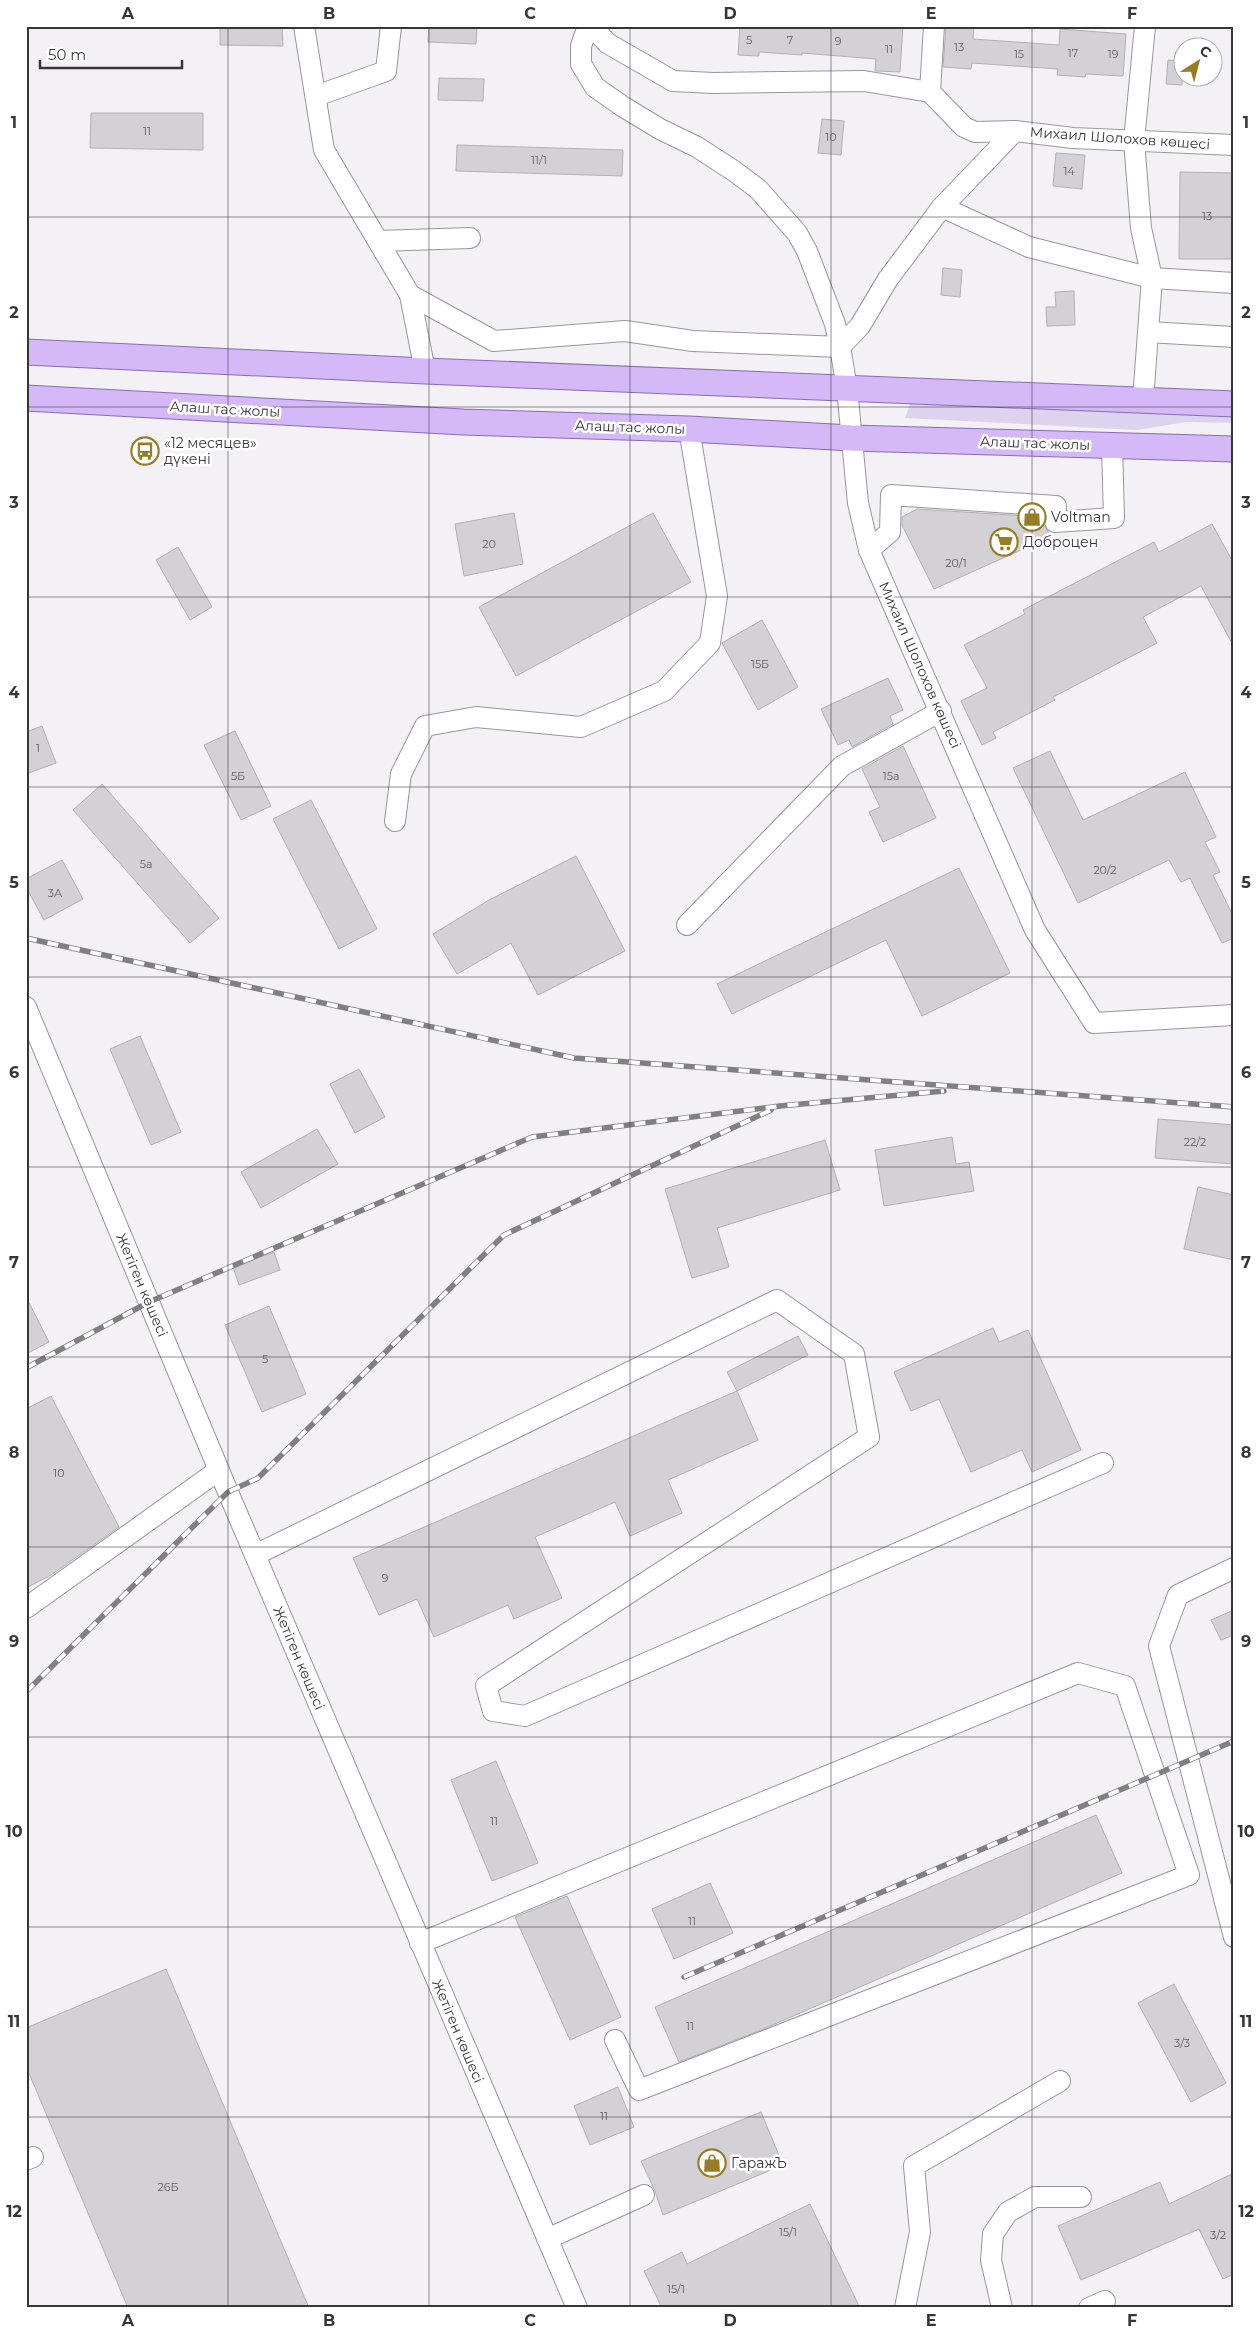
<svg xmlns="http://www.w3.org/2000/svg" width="1260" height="2334" font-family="Montserrat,sans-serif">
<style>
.green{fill:#ddd3ee}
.building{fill:#d3d1d6;stroke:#b2b0b4}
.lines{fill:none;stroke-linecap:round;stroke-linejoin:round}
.minor-casing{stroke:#98969a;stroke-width:22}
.major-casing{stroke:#8a6cb2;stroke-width:27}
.minor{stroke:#fff;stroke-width:20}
.major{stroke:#d4b8f8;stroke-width:25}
.rail-casing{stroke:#807f82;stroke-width:5.5}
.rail{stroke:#fff;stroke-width:4;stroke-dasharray:11;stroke-linecap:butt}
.grid{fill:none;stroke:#363537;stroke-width:1;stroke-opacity:0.55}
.labels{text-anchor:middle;stroke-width:5;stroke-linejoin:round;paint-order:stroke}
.number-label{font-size:11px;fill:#5d5c5f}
.street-label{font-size:14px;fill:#363537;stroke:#fff}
.poi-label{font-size:14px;fill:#363537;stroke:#fff;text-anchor:start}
.neatline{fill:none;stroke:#363537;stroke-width:2}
.grid-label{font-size:16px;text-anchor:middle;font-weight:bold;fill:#363537}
</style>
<rect width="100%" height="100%" fill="#f3f1f6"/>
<polygon class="green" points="910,404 1234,415 1234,423 1186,422 1137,430 905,418"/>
<g class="building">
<polygon points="220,26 282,26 283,46 220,45"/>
<polygon points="429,26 477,26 476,44 428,42"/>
<polygon points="740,26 903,26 900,72 875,71 876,59 802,53 802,55 759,52 759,56 738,55"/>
<polygon points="946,26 974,26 973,39 1059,45 1060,29 1126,34 1123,76 1086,74 1085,77 1057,75 1058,69 972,63 971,69 943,67"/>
<polygon points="1168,60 1182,61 1182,85 1166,84"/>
<polygon points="439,78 484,79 483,101 438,100"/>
<polygon points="91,113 203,113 203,150 90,148"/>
<polygon points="822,119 844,121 841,155 818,153"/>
<polygon points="457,145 623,150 622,176 456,171"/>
<polygon points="1056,153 1085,155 1082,189 1053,186"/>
<polygon points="1180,172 1234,173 1234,259 1179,259"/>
<polygon points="943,268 962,270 960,297 941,295"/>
<polygon points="1074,291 1075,325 1047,326 1046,307 1056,307 1055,292"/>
<polygon points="917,509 1042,517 1050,537 934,589 902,525 902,517"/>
<polygon points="514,513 523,564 464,576 455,524"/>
<polygon points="653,513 691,582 516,676 479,607"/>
<polygon points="1212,524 1234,564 1234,647 1201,586 1143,617 1157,643 1053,697 1055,700 993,732 996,738 982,745 961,701 987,688 964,645 1025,614 1023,610 1154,542 1159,552"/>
<polygon points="178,547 212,607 190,620 156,560"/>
<polygon points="762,620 798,687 758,710 722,643"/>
<polygon points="888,678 903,710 890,716 893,724 852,747 849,740 838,745 821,709"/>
<polygon points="42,726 56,763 26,774 26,732"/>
<polygon points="235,731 271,806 241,820 204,745"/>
<polygon points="903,746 936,818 883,842 869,812 880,807 862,769"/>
<polygon points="1050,751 1083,820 1185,772 1216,837 1205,842 1220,872 1213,875 1234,918 1234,938 1222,943 1190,878 1181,882 1169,860 1078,903 1013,768"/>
<polygon points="102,784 219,918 190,943 73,810"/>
<polygon points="311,800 377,929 339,949 273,819"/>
<polygon points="576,856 625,951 538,995 511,943 457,974 433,934 489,900"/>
<polygon points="62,860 83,899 44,920 26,887 26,879"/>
<polygon points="959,868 1010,973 922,1016 886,940 732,1014 717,984"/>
<polygon points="140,1036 181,1132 151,1145 110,1049"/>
<polygon points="359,1069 385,1117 355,1133 330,1084"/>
<polygon points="1158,1119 1234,1125 1234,1164 1155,1158"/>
<polygon points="317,1129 338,1164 261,1208 241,1172"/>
<polygon points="952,1137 956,1164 969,1162 974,1191 884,1206 875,1150"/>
<polygon points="825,1140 840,1190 717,1228 729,1267 692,1278 665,1189"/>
<polygon points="1198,1187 1234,1195 1234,1260 1184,1249"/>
<polygon points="274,1252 280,1270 239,1285 233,1267"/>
<polygon points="26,1297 49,1342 26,1354"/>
<polygon points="269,1306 306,1394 262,1412 225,1325"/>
<polygon points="993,1328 999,1342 1028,1330 1081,1450 1032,1472 1022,1450 971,1472 939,1399 911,1411 894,1372"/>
<polygon points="798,1336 808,1355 737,1391 727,1372"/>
<polygon points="737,1391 758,1440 668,1480 682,1513 630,1536 615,1502 535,1537 562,1598 514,1619 508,1605 434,1637 417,1599 379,1615 353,1558"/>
<polygon points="51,1396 119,1527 51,1575 26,1588 26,1409"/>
<polygon points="1234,1610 1234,1635 1221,1640 1211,1620"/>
<polygon points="496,1761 538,1863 492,1881 451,1780"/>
<polygon points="1096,1815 1122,1873 761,2030 679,2062 655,2007"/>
<polygon points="710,1883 733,1933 674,1959 652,1909"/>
<polygon points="567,1896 621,2017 570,2040 515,1917"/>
<polygon points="166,1969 309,2308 128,2308 26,2066 26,2028"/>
<polygon points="1174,1984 1226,2083 1191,2102 1138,2003"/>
<polygon points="618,2087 634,2127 590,2145 574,2106"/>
<polygon points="761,2112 783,2165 663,2215 655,2191 641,2161"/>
<polygon points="1234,2173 1234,2274 1223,2279 1199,2229 1081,2280 1058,2226 1160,2182 1169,2204"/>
<polygon points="810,2204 860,2308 662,2308 644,2271 682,2252 687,2264"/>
</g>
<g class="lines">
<g class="minor-casing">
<g id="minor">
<polyline points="304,26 324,150 410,295 425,371"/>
<polyline points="588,26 581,46 581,64 595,87 622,106 660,129 697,147 734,171 758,189 797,233 807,251 835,324 840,347 847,388 858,503 869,550 1035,930 1094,1023 1234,1015"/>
<polyline points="592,26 607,43 673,81 713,83 864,81 930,92"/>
<polyline points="934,26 930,92 964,127 975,132 1015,131"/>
<polyline points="316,96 386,71 391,26"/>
<polyline points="942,207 1029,247 1152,278 1234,283"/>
<polyline points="378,241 470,238"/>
<polyline points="410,295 494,341 625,331 693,341 840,347 860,326 888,279 942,207 1015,131 1073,138 1234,145"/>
<polyline points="1148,332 1234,337"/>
<polyline points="1143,400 1152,278 1141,228 1134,141 1145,26"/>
<polyline points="869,550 890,532 891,495 1056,506 1055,522 1114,518 1112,445"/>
<polyline points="395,821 401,774 425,726 476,717 581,727 664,691 710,643 717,596 689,429"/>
<polyline points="687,925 842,766 941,711"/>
<polyline points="26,1007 228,1492 577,2308"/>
<polyline points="255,1555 777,1300 854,1354 869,1437 486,1686 493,1711 525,1716 1103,1463"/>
<polyline points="1234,1568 1178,1595 1159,1646 1234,1937"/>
<polyline points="26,1608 219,1470"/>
<polyline points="420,1943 1078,1673 1125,1686 1189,1875 639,2090 615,2040"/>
<polyline points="26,2160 33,2157"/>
<polyline points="547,2239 644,2195"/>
<polyline points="905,2308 920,2232 914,2166 1060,2081"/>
<polyline points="1002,2308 991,2260 993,2234 1008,2212 1035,2197 1081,2197"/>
<polyline points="1089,2308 1105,2301"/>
</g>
</g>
<g class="major-casing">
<g id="major">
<polyline points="26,352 425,371 1234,404"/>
<polyline points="26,398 463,422 689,429 851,438 1234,449"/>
</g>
</g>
<use href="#minor" class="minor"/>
<use href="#major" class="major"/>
<g class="rail-casing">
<g id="rail">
<polyline points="26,938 574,1058 1234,1107"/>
<polyline points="26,1368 149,1302 532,1137 780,1106 944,1091"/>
<polyline points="26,1692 228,1492 258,1478 504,1235 771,1110"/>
<polyline points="684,1977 1234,1741"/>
</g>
</g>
<use href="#rail" class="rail"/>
</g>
<path class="grid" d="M228 26V2308M429 26V2308M630 26V2308M831 26V2308M1032 26V2308M26 217H1234M26 407H1234M26 597H1234M26 787H1234M26 977H1234M26 1167H1234M26 1357H1234M26 1547H1234M26 1737H1234M26 1927H1234M26 2117H1234"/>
<defs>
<g id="bus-ring" transform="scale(1.4375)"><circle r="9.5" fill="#fff" stroke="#967d25" stroke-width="1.5"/><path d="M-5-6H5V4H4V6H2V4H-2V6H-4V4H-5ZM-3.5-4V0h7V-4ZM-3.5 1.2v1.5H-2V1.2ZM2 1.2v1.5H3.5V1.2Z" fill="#967d25"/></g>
<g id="shop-ring" transform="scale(1.4375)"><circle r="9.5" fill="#fff" stroke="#967d25" stroke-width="1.5"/><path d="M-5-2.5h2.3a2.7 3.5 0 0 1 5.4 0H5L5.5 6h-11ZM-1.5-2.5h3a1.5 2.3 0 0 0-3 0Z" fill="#967d25"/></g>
<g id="supermarket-ring" transform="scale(1.4375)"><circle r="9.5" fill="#fff" stroke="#967d25" stroke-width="1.5"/><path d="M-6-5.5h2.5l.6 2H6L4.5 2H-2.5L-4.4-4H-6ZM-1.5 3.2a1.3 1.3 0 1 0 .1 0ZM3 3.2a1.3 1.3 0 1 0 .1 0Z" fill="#967d25"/></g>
</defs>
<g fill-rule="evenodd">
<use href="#bus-ring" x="145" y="451"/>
<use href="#shop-ring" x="1032" y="517"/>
<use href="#supermarket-ring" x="1004" y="542"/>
<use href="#shop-ring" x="712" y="2163"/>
</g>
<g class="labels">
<g class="number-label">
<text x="749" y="44">5</text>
<text x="790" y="44">7</text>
<text x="838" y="45">9</text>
<text x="959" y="51">13</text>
<text x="889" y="53">11</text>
<text x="1073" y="57">17</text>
<text x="1019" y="58">15</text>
<text x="1113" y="58">19</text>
<text x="147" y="135">11</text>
<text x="831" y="141">10</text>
<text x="539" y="164">11/1</text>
<text x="1069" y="175">14</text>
<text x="1207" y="220">13</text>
<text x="489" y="548">20</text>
<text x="956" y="567">20/1</text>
<text x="760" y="668">15Б</text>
<text x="38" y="752">1</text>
<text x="238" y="780">5Б</text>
<text x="891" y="780">15а</text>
<text x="146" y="868">5а</text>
<text x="1105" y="874">20/2</text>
<text x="55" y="897">3А</text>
<text x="1195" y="1146">22/2</text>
<text x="265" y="1363">5</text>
<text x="59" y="1477">10</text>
<text x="385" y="1582">9</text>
<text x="494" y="1825">11</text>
<text x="692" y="1925">11</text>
<text x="690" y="2030">11</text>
<text x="1182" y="2047">3/3</text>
<text x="604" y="2120">11</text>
<text x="168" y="2191">26Б</text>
<text x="788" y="2236">15/1</text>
<text x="1218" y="2239">3/2</text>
<text x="676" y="2293">15/1</text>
</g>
<g class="street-label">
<text transform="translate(1120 138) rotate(4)" y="5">Михаил Шолохов көшесі</text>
<text transform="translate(225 409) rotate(3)" y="5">Алаш тас жолы</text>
<text transform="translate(630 427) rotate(2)" y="5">Алаш тас жолы</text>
<text transform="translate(1035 443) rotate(2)" y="5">Алаш тас жолы</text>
<text transform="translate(920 665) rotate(66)" y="5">Михаил Шолохов көшесі</text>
<text transform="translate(142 1285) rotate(67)" y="5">Жетіген көшесі</text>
<text transform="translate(299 1658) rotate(67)" y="5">Жетіген көшесі</text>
<text transform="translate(458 2031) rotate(67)" y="5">Жетіген көшесі</text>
</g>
<g class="poi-label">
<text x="164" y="448">«12 месяцев»<tspan x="164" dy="16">дүкені</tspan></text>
<text x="1051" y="522">Voltman</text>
<text x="1023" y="547">Доброцен</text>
<text x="731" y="2168">ГаражЪ</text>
</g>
</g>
<rect width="1260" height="2334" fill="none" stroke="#ffffff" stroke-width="55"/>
<g transform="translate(1198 62) rotate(36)"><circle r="24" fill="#ffffff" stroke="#afaeaf"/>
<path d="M0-4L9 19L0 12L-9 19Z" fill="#967d25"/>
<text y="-8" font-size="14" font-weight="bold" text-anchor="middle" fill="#363537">С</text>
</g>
<path d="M40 60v8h142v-8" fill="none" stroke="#363537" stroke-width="2.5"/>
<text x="48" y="60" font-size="15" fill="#363537" stroke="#ffffff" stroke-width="4" paint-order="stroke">50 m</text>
<rect x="28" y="28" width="1204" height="2278" class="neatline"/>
<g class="grid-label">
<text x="128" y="19">A</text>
<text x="329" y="19">B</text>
<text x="530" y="19">C</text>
<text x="730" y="19">D</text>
<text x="931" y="19">E</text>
<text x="1132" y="19">F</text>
<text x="14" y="128">1</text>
<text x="1246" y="128">1</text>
<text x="14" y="318">2</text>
<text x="1246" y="318">2</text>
<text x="14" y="508">3</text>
<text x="1246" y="508">3</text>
<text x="14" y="698">4</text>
<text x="1246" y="698">4</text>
<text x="14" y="888">5</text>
<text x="1246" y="888">5</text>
<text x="14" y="1078">6</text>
<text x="1246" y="1078">6</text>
<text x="14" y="1268">7</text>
<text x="1246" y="1268">7</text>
<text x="14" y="1458">8</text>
<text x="1246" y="1458">8</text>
<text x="14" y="1647">9</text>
<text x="1246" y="1647">9</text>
<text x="14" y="1837">10</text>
<text x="1246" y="1837">10</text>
<text x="14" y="2027">11</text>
<text x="1246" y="2027">11</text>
<text x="14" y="2217">12</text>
<text x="1246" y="2217">12</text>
<text x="128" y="2326">A</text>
<text x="329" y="2326">B</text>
<text x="530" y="2326">C</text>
<text x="730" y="2326">D</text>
<text x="931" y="2326">E</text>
<text x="1132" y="2326">F</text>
</g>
</svg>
